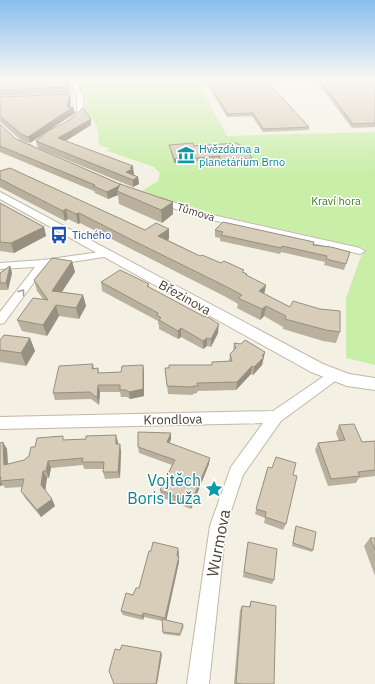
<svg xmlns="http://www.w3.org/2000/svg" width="375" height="684" font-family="'IBM Plex Sans',sans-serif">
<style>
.green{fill:#c9eea8}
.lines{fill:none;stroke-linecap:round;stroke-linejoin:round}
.minor-casing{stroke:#c1b9a6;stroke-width:2}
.tertiary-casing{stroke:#c1b9a6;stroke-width:2}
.minor{fill:#fff;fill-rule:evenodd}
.tertiary{fill:#fff;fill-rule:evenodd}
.wall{fill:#b9b09e}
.shaded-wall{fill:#969081}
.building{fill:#d7cdb8;stroke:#969081}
.oneway{stroke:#a3a099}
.labels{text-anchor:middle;stroke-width:3;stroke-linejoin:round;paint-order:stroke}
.far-culture-label{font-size:11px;fill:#0d838f;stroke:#fff;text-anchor:start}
.far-park-label{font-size:11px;fill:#3d7f20;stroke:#fff}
.far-street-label{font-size:11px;fill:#474133;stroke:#fff}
.far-transit-label{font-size:11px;fill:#164399;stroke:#fff;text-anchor:start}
.street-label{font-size:13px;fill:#474133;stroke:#fff}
.near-culture-label{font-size:16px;fill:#0d838f;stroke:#fff;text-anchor:end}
.near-street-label{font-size:16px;fill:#474133;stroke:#fff}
</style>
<rect width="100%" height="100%" fill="#f4f0e4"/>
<polygon class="green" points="78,80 196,80 227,136 375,132 375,365 346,358 346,298 364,248 217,215 142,191 158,181 160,173 154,167 105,150 111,149 99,145 97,126 87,113 88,111 85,111 85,95"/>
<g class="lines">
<g class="minor-casing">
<g id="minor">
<polygon points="70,80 76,80 83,96 83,112 70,124 67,122 77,112 77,96"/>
<polygon points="0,122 22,142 32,146 32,148 18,144 0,127"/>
<polygon points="155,198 161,198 204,213 360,248 365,251 360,254 199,217 155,202"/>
<polygon points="107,251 110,252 112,254 110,256 46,266 4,323 0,324 0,312 35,267 0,269 0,263 43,260"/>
<polygon points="333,370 338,371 339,375 338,379 281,421 243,475 226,526 209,684 187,684 210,526 231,467 263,423 0,429 0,417 273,411"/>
</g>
</g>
<g class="tertiary-casing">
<polygon id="tertiary" points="0,192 323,364 349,374 375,378 375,390 347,386 311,372 0,199"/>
</g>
<use href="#minor" class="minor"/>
<use href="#tertiary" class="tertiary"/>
</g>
<g class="wall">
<polygon points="0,80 69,87 70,93 0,96"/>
<polygon points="205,80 266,80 309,127 309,130 263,132 252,116 227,117"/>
<polygon points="316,80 375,80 375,127 352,128"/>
<polygon points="70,94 71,100 70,107 73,107 75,113 49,130 91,125 66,141 134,173 134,175 138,177 139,184 133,187 38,148 36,141 46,132 30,143 23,141 0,121 0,97"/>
<polygon points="0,124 16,139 122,185 173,202 173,214 162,223 119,204 118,195 108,199 95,193 94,191 0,152"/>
<polygon points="169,145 252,158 252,162 219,164 219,159 187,162 185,159 174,163 170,148"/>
<polygon points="0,171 145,230 169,229 169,239 168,240 200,256 244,272 247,276 266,285 264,294 340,332 336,343 323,341 283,329 283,327 264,316 260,320 237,308 238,304 226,297 80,223 78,224 68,219 65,221 0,187"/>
<polygon points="0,203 44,227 46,236 14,253 0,251"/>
<polygon points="215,230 314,242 314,245 350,252 344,270 324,265 325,262 281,252 280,254 220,241 220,238 215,237"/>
<polygon points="72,261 75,272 62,292 83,295 86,306 79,319 59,316 47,336 22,331 17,320 43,299 37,291 34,280"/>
<polygon points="10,266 12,273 8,290 0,290 0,273"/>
<polygon points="101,282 149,284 149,287 218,333 211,347 207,346 203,349 181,337 178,339 159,329 159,325 158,324 158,321 102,291"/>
<polygon points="30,338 35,351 26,366 0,362 0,340"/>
<polygon points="234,343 265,352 262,365 253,375 251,374 236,390 198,391 197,393 193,394 193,395 168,394 165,368 212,365 212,362 229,361 230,354 233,351"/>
<polygon points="93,364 94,368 98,368 99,373 121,372 143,365 144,372 144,396 130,399 127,397 121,397 120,392 100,392 99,405 91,399 55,400 53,393"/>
<polygon points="339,425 362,442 375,441 375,476 359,478 356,483 328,486 315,450 318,443 339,441 336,433"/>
<polygon points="116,435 118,444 121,451 120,478 105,479 103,472 104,469 84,469 83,465 51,468 49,478 47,478 45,490 55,506 41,517 25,498 21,491 22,487 5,488 3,485 0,486 0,443 7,449 8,464 24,460 29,456 35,447 65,440 86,439"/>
<polygon points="171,439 170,443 209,464 191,509 161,497 160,490 172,465 139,453 138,447"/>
<polygon points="268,467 293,475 286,524 283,530 264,523 265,518 255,514"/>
<polygon points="296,526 313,550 312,552 292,546 295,529"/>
<polygon points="370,538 375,538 375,576 364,546"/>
<polygon points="248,542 274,580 272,584 243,577 247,547"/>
<polygon points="151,551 179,553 178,556 179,556 179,562 166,620 184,626 180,636 163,634 162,621 144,617 143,620 123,615 121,611 139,588"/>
<polygon points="251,601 274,684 234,684 240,610 242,606 249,607"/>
</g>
<g class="shaded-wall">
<polygon points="70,94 71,100 69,110 73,107 75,113 30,143 28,137 67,107"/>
<polygon points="91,119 91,125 60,144 58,138"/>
<polygon points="185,156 185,159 174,163 174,159"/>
<polygon points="133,166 134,175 126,172 130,168"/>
<polygon points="138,177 139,184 133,187 133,180"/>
<polygon points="122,185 117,191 118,195 108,199 107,192"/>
<polygon points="173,202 173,214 162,223 161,210"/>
<polygon points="66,209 68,219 65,221 63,211"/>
<polygon points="79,213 80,223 78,224 76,214"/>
<polygon points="44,227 46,236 14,253 11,243"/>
<polygon points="169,229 169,239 159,246 158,236"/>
<polygon points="72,261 75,272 55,302 52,291"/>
<polygon points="10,266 12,273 8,290 6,283"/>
<polygon points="266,285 264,295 259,291"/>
<polygon points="83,295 86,306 79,319 76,308"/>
<polygon points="56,305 59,316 47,336 43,325"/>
<polygon points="266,306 264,316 260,320 262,309"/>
<polygon points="219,324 218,333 211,347 211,339"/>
<polygon points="181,328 181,337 178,339 178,331"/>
<polygon points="30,338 35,351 26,366 21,353"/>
<polygon points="207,338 207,346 203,349 203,341"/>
<polygon points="265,352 262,365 253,375 254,367"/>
<polygon points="143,365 144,372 144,396 130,399 129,392"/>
<polygon points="252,366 251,374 236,390 237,382"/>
<polygon points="98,385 100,392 99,405 97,398"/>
<polygon points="171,433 171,439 167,448 167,442"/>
<polygon points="116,435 118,442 117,451 116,444"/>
<polygon points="3,442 7,449 8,472 4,465"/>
<polygon points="120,444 121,451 120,478 118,472"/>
<polygon points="210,458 209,464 191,509 191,503"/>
<polygon points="48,461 51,468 49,478 46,471"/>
<polygon points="43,471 47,478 45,492 41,485"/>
<polygon points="1,477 0,481 3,485 0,486 0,478"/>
<polygon points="52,499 55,506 41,517 37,510"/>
<polygon points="178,548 179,553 177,561 177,556"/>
<polygon points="179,556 179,562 166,622 165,618"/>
<polygon points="143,613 144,617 143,620 142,616"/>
<polygon points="161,652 162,655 157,684 156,684"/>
</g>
<g class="building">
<polygon points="0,80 67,80 69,87 0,90"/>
<polygon points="207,80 266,80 309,127 263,129 253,113 228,114"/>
<polygon points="320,80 375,80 375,123 353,124"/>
<polygon points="70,94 67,107 73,107 28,137 21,134 0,116 0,97"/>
<polygon points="83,108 91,119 58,138 133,166 130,168 133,169 126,172 138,177 133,180 36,141 48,131 70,120"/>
<polygon points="0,124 16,139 122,185 120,184 119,186 107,192 93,186 95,185 0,146"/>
<polygon points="193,143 194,146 236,143 246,148 252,158 219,161 220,156 187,159 185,156 174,159 169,145"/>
<polygon points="10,168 145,230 156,223 169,229 158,236 200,256 202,255 221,263 224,261 244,270 242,272 247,274 246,275 266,285 259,291 290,307 293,301 320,309 340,311 340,332 326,330 285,319 286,316 266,306 262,309 238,298 242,295 227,287 134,241 79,213 76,214 66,209 63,211 0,179 0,171"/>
<polygon points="120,184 173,202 161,210 117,191"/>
<polygon points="0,203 44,227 11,243 0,242"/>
<polygon points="223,222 314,242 313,245 331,247 350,252 346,264 326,259 327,256 282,246 281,248 221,235 223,232 215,230"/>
<polygon points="52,258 72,261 52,291 83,295 76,308 56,305 43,325 17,320 33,298 48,300 34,280"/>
<polygon points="10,266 6,283 0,283 0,273"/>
<polygon points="120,270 149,284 147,286 203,316 208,317 219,324 211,339 207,338 203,341 181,328 178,331 159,320 161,318 157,315 158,313 101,282"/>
<polygon points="4,335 30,338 21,353 0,350 0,340"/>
<polygon points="245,340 265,352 262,356 264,357 254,367 252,366 237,382 197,383 198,386 193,386 193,387 167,386 165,368 169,368 169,365 212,365 212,362 232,361 230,354 236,348 234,343 241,344"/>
<polygon points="93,364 92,369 98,368 98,373 121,372 122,366 143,365 143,389 129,392 126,390 120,390 120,385 98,385 97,398 90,392 53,393 59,366"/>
<polygon points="354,424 362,442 375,441 375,470 358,472 360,476 331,479 318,443 345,440 339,425"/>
<polygon points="138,432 171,433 167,442 210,458 191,503 160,490 175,460 138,447"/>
<polygon points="116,435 116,444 120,444 118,472 103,472 104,462 82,462 83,458 48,461 46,471 43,471 41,485 52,499 37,510 21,491 24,479 0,481 1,477 0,478 0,443 3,442 4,465 24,460 29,456 31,447 35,447 37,438 63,436 63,440 86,439 86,436"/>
<polygon points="276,457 296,463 293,475 297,476 286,524 265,517 266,512 256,509 268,467 272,468"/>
<polygon points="296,526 316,532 313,550 293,543"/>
<polygon points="370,538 375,538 375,550"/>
<polygon points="153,542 178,548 177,556 179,556 165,618 143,613 142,616 121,611 126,593 133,595 136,588 139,588 149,551 151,551"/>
<polygon points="248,542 277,549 274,580 244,572"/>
<polygon points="251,601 276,606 274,684 241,684 236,683 242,606 250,607"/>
<polygon points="162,619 183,624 180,634 163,632"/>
<polygon points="122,645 161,652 156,684 114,684 109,671 115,649 120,650"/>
</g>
<defs><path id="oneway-chevron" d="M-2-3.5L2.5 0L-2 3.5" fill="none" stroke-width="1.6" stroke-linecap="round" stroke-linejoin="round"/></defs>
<use class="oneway" href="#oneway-chevron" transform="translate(22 292) rotate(-53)"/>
<linearGradient id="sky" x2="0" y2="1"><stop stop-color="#88bdef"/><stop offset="0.45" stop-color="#faf8f3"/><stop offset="1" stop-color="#faf8f3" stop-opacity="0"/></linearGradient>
<rect width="375" height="176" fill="url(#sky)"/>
<defs>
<g id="museum-bare" transform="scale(1.38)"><path d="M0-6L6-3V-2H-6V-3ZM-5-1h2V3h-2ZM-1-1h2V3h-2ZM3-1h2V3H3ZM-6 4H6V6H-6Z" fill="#0f9aa8" stroke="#fff" stroke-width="2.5" paint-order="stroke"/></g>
<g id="bus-bare" transform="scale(1.38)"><path d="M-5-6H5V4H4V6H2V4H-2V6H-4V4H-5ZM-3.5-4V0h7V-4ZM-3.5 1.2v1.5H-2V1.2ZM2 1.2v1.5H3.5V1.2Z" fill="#1a4fb4" stroke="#fff" stroke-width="2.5" paint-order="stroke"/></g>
<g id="sight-bare" transform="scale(1.38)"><path d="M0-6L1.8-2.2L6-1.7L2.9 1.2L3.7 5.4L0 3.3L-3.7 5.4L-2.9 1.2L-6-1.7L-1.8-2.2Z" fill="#0f9aa8" stroke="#fff" stroke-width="2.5" paint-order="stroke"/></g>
</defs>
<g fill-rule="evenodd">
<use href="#museum-bare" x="186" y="155"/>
<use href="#bus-bare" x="59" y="235"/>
<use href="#sight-bare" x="214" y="489"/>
</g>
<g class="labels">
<g class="far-culture-label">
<text x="199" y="153">Hvězdárna a<tspan x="199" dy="13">planetárium Brno</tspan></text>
</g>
<g class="far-park-label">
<text x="336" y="205">Kraví hora</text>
</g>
<g class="far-street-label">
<text transform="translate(196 212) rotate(17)" y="4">Tůmova</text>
</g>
<g class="far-transit-label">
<text x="72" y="239">Tichého</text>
</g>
<g class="street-label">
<text transform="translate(185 297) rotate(29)" y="5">Březinova</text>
<text transform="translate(173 419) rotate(-1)" y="5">Krondlova</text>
</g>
<g class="near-culture-label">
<text x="201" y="486">Vojtěch<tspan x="201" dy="18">Boris Luža</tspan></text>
</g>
<g class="near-street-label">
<text transform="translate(218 543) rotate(-79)" y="6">Wurmova</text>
</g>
</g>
</svg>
